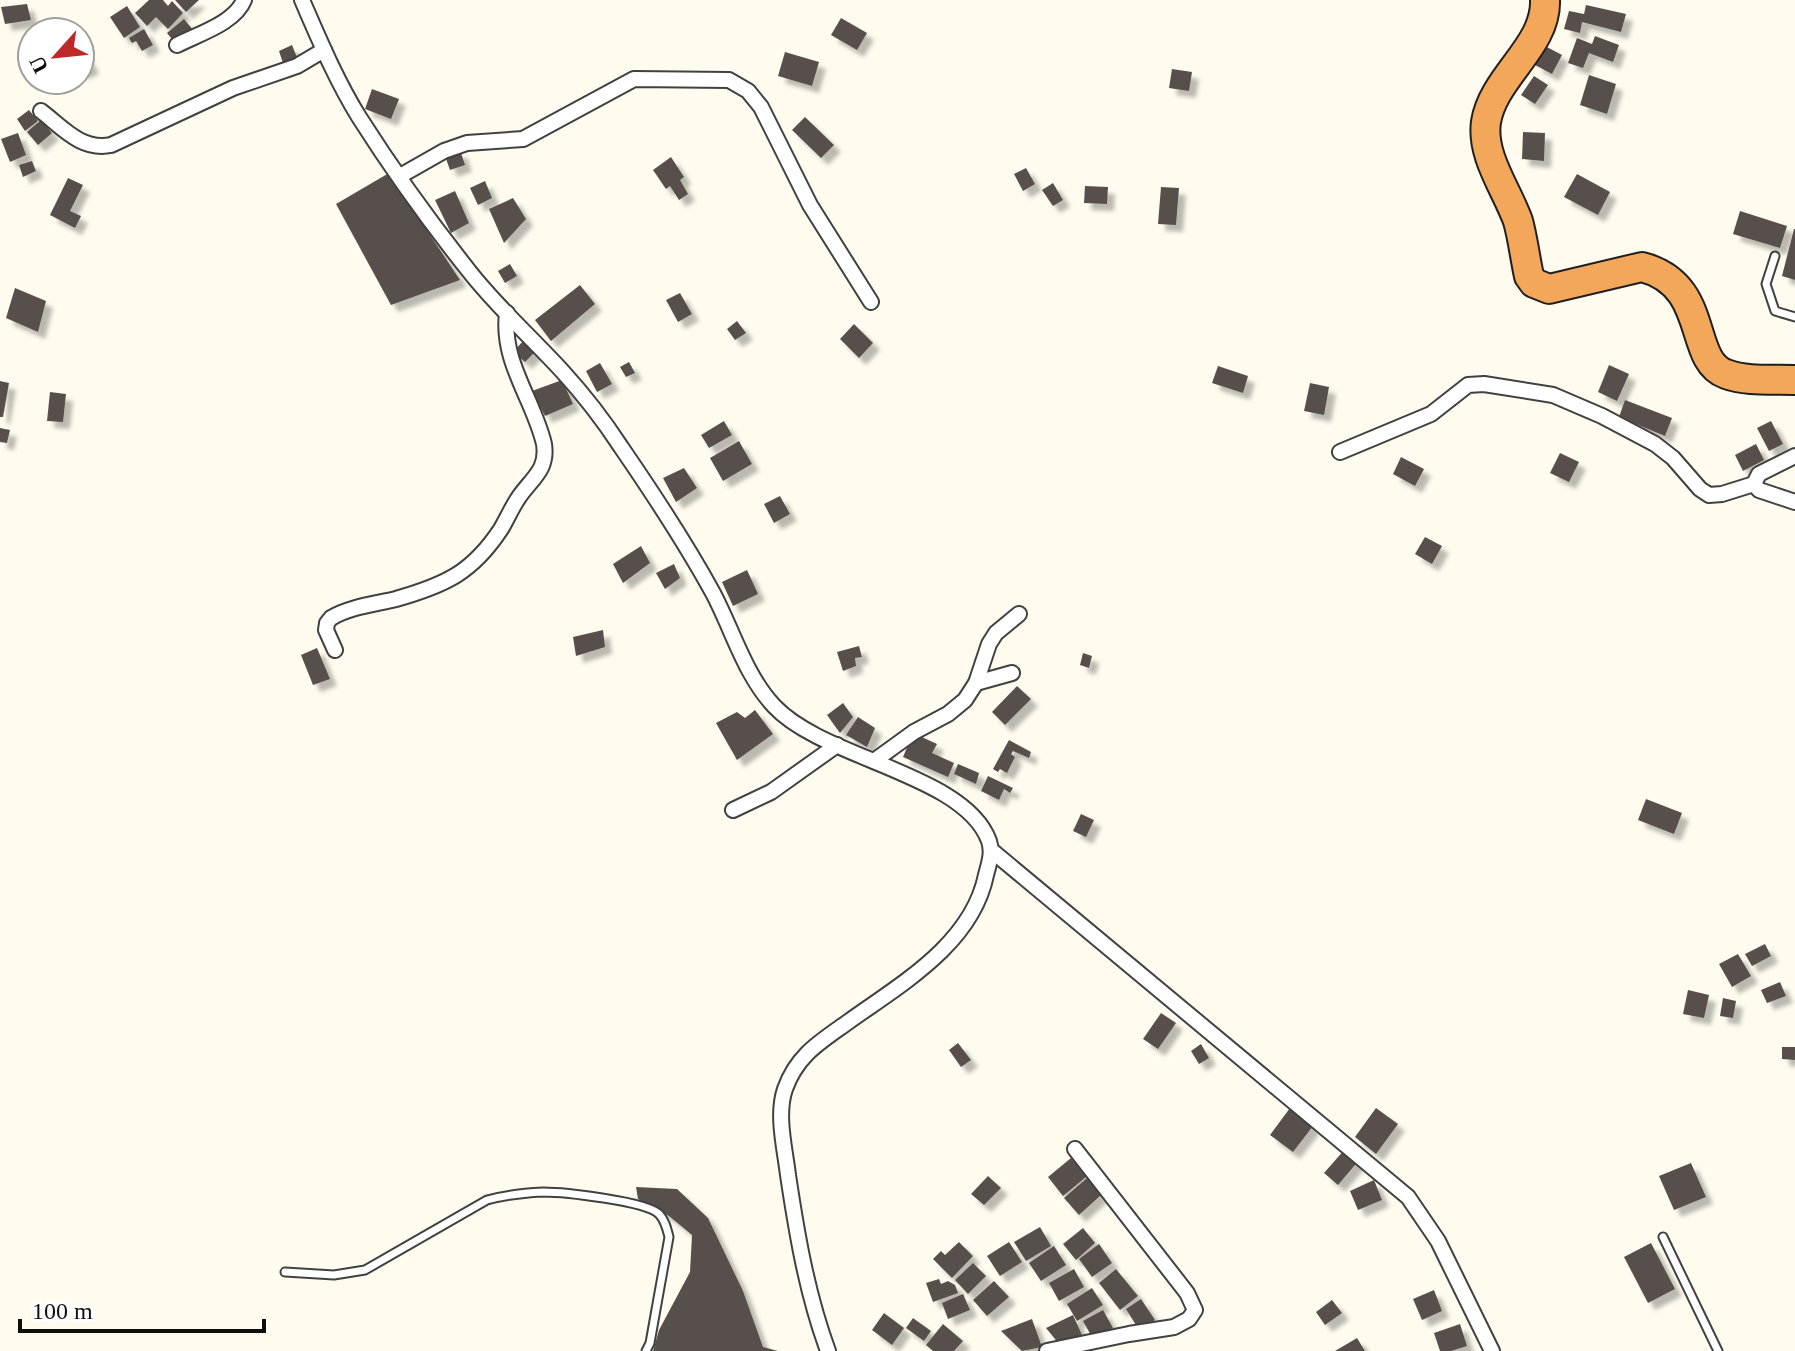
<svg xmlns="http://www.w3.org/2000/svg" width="1795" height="1351" font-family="Georgia,serif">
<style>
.building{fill:#57504b;filter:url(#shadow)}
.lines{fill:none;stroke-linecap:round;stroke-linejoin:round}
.lane-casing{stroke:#414141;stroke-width:11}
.street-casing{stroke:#414141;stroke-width:18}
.highway-casing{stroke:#1f1f1f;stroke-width:32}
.lane{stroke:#fff;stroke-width:7}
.street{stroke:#fff;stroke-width:14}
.highway{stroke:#f2a75a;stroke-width:28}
</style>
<defs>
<filter id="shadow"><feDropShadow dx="7" dy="7" stdDeviation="2" flood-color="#0004"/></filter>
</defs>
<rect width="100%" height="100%" fill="#fffcef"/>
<g class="building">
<polygon points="149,0 163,0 168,6 172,1 183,13 168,29 156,17 147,26 135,13"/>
<polygon points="175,0 199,0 186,12"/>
<polygon points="27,4 31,20 5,24 1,7"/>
<polygon points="1586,5 1626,14 1621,32 1582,22 1580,33 1564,29 1569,11 1584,14"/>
<polygon points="127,6 140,27 124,38 110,17"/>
<polygon points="841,18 867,33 857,50 831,35"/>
<polygon points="184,19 193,30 176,44 167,33"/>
<polygon points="144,29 153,45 142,51 136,41 132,43 129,38"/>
<polygon points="1595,36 1619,45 1613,62 1589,53 1583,68 1568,63 1577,38 1592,44"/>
<polygon points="80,43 92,67 80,73"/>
<polygon points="292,45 298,60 284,66 279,51"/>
<polygon points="1545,46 1562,55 1552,74 1535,65"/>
<polygon points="785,52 819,62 812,86 778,76"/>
<polygon points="1172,69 1192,72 1189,91 1169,88"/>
<polygon points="1589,75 1616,84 1607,114 1580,105"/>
<polygon points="1534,76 1548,85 1535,104 1521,95"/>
<polygon points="372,89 399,99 391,119 365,109"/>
<polygon points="29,110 38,121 25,131 17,119"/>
<polygon points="805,117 834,145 821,158 792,130"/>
<polygon points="41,120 52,133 38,145 27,132"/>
<polygon points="1523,132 1545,133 1544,161 1522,159"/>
<polygon points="18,133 26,155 10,162 1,139"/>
<polygon points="460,150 465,165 450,170 445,156"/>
<polygon points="671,157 684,177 680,180 688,194 679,200 670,186 666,189 653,170"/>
<polygon points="32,161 36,171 23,177 19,165"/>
<polygon points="1026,168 1035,184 1023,191 1014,174"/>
<polygon points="389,173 460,280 391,305 336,204"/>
<polygon points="1577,174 1610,192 1598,215 1564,197"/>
<polygon points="68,178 83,185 70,211 81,216 75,228 50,215"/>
<polygon points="485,181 492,198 478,205 470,188"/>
<polygon points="1053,183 1063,200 1053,206 1042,190"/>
<polygon points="1085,186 1108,187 1107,204 1084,203"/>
<polygon points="1161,187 1179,188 1176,225 1158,224"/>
<polygon points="455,191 469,223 451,233 435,200"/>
<polygon points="513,198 526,219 504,243 489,209"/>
<polygon points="1740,211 1787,226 1780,248 1733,234"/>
<polygon points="1794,229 1795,229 1795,280 1782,276"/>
<polygon points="510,264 517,276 505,283 498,271"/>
<polygon points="580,285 595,304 551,341 535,320"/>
<polygon points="15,288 46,301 38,332 6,318"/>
<polygon points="680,293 692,314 678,322 666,300"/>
<polygon points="737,321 746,333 735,340 727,329"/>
<polygon points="854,324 873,343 859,358 840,339"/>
<polygon points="524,340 536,351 525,362 513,352"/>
<polygon points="629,362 635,373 626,377 620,367"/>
<polygon points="600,363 612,384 597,392 586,371"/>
<polygon points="1609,365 1629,374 1617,401 1598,392"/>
<polygon points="1218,366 1248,376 1243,393 1212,383"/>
<polygon points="562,380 573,404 545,416 532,391"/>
<polygon points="0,381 9,383 3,417 0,417"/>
<polygon points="1310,383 1329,387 1324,415 1304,411"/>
<polygon points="50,392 66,394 63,422 47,421"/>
<polygon points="1625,400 1672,418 1665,436 1619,417"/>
<polygon points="724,421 732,435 709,448 701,435"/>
<polygon points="1771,421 1783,444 1769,451 1757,428"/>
<polygon points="0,428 10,430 7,443 0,442"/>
<polygon points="739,441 752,464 723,481 710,458"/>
<polygon points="1756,444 1764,460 1743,471 1735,455"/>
<polygon points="1560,453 1579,462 1569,482 1550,473"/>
<polygon points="1401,457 1424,469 1415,486 1393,474"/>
<polygon points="684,468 697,488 676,502 663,478"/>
<polygon points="780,496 790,514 774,523 764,504"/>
<polygon points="1425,537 1442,546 1432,564 1415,554"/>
<polygon points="641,546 650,563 623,583 613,564"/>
<polygon points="674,564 680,578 665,589 656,573"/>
<polygon points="747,570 758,594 733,606 722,582"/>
<polygon points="603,630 605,647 576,656 573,637"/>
<polygon points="859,646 862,657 855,658 856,666 843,671 837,652"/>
<polygon points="317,648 330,679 313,685 301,655"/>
<polygon points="1083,653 1092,656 1089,668 1080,665"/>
<polygon points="1017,686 1031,699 1005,725 992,712"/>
<polygon points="843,703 853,717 840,733 827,715"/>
<polygon points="755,710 773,734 737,760 716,723 737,712 745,718"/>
<polygon points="858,717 875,728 867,747 846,735"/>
<polygon points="913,733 937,744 932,753 954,763 948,777 903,757"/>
<polygon points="1009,740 1031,752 1029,758 1013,751 1011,754 1015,757 1007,773 1000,769 998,772 993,769"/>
<polygon points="958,764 979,773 976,784 954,774"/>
<polygon points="988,776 1013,788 1010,793 1004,789 999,800 981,791"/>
<polygon points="1646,799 1682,813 1674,834 1638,820"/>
<polygon points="1081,814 1094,820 1086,837 1073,831"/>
<polygon points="1765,944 1771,956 1752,966 1745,954"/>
<polygon points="1738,954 1751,976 1732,987 1719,964"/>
<polygon points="1780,982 1786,996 1767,1003 1761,990"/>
<polygon points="1688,990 1709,995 1704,1018 1683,1014"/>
<polygon points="1723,998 1736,1001 1733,1018 1720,1016"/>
<polygon points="1161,1013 1176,1023 1158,1049 1143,1039"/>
<polygon points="958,1043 971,1060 961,1067 949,1050"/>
<polygon points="1201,1044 1209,1058 1199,1064 1191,1051"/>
<polygon points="1782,1047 1795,1047 1795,1060 1782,1059"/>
<polygon points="1290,1108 1313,1126 1293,1152 1270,1135"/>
<polygon points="1376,1108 1398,1124 1376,1154 1355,1137"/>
<polygon points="1346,1148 1360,1159 1338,1185 1324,1173"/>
<polygon points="1071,1158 1086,1177 1063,1196 1048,1177"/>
<polygon points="1691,1163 1706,1197 1674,1210 1659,1176"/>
<polygon points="988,1176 1001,1188 984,1205 971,1194"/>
<polygon points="1087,1178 1101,1195 1079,1215 1064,1198"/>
<polygon points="1374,1180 1382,1200 1358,1210 1350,1191"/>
<polygon points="636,1187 677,1189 708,1218 743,1291 763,1347 778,1351 653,1351 659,1330 690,1272 692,1235 669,1216 638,1199"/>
<polygon points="1040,1227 1051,1246 1026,1261 1014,1242"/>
<polygon points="1083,1228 1095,1243 1076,1260 1063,1244"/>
<polygon points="959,1242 973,1256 952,1278 933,1259 941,1251 945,1255"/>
<polygon points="1009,1242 1022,1262 1000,1276 987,1256"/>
<polygon points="1651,1243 1675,1289 1648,1303 1624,1257"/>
<polygon points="1099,1244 1112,1263 1092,1277 1079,1259"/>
<polygon points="1054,1246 1066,1265 1041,1281 1029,1263"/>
<polygon points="973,1263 986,1276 968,1294 955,1280"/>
<polygon points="1074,1269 1084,1287 1059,1301 1049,1283"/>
<polygon points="1116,1269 1138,1296 1120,1310 1099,1283"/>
<polygon points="939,1279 941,1284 948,1281 955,1285 958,1293 933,1302 926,1283"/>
<polygon points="994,1281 1009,1297 987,1316 973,1300"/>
<polygon points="1092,1288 1103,1305 1077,1321 1067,1304"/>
<polygon points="1434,1290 1442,1311 1422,1320 1413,1299"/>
<polygon points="963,1294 970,1310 948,1319 942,1303"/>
<polygon points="1141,1299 1155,1320 1139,1330 1126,1309"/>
<polygon points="1332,1300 1342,1313 1325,1325 1316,1312"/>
<polygon points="1103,1310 1113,1328 1093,1339 1083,1321"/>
<polygon points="884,1313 904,1328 892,1345 872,1330"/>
<polygon points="1073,1315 1082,1335 1060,1345 1046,1328"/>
<polygon points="913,1318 931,1331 924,1341 906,1328"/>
<polygon points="1032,1319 1042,1347 1022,1351 1001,1331"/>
<polygon points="943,1324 963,1341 954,1351 933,1351 926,1345"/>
<polygon points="1460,1324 1467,1346 1451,1351 1440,1351 1434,1333"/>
<polygon points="1357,1338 1365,1351 1335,1351"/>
</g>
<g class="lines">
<g class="lane-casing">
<g id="lane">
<polyline points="1775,256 1766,284 1775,311 1795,317"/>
<polyline points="1663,1237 1718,1351"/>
<path d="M285 1272 334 1275 365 1270 487 1200C505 1195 524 1193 543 1192 563 1192 646 1201 659 1214 665 1220 667 1229 669 1237L650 1343 646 1351"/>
</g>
</g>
<g class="street-casing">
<g id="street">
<path d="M302 0C319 39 336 80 359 117 392 169 430 222 469 271 497 307 532 338 563 372 584 395 604 421 621 447 654 495 685 542 713 593 733 631 745 675 774 706 823 759 965 774 989 841 993 853 989 863 986 875 972 944 901 984 848 1022 820 1042 797 1055 785 1089 776 1115 785 1149 788 1175 797 1235 807 1294 828 1351"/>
<path d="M177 45C198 34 235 23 244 0"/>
<path d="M41 111C62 127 81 151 111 145L233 88 297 66 324 50"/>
<polyline points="400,176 444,151 467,143 523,139 634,79 729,80 748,91 761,107 810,205 871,302"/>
<polyline points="1340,452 1431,414 1468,385 1484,384 1553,395 1602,416 1655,444 1673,458 1700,489 1709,495 1722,494 1754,484"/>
<polyline points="1795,456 1759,474 1754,484 1759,490 1795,502"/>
<path d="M335 650 326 630 327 623 331 618C349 607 375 604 396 599 445 585 472 573 501 529 507 519 512 507 519 497 532 478 548 470 544 444 533 398 501 362 507 313"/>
<polyline points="976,683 1012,673"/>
<polyline points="874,761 914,732 948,714 965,700 976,683 989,644 996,633 1019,614"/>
<polyline points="733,810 771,792 837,745"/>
<polyline points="991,850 1408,1197 1438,1241 1492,1351"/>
<polyline points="1047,1351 1129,1334 1174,1327 1189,1319 1195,1310 1187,1293 1075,1149"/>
</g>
</g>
<g class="highway-casing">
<path id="highway" d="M1545 0C1547 46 1493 77 1486 122 1481 156 1507 190 1518 221 1523 239 1525 258 1529 276L1534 283 1549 289 1642 267C1711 285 1687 360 1726 374 1747 382 1774 379 1795 380"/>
</g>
<use href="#lane" class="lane"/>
<use href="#street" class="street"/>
<use href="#highway" class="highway"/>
</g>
<g transform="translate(56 56) rotate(243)"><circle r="38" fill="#ffffff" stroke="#9f9f9f" stroke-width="2"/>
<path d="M0-6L14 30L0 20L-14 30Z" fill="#bd2828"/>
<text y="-12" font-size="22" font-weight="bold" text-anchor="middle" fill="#0e0e0e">U</text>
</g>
<path d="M20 1319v12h244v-12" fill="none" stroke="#0e0e0e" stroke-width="4"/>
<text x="32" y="1319" font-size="24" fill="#0e0e0e" stroke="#ffffff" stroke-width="6" paint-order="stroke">100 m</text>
</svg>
